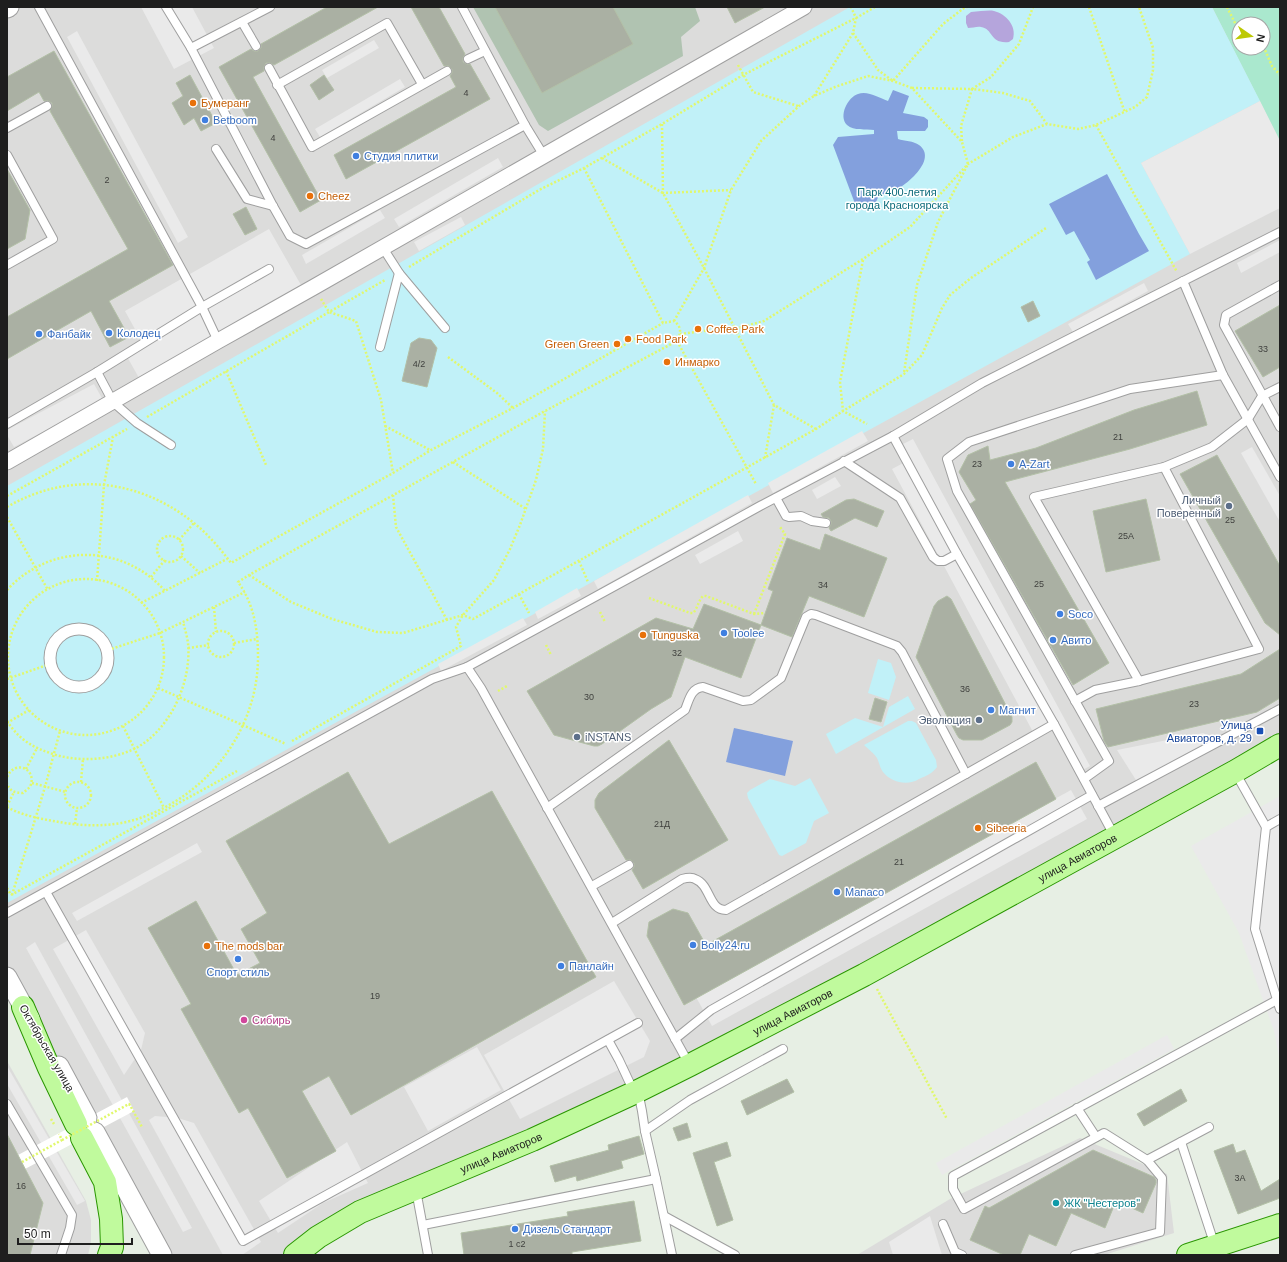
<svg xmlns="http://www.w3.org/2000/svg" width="1287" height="1262" font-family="Helvetica,sans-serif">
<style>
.residential{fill:#dcdcdb;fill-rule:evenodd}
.construction{fill:#b0c3b1}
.grass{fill:#aae8ce;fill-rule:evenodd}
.park{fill:#c1f1f8}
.pitch{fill:#83a0dd}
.parking{fill:#eaeaea}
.water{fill:#b5a5dc}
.pier{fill:#fff}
.building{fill:#aab0a3;stroke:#b3c0a7}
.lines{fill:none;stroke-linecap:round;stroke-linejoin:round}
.service-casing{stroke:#9f9f9f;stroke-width:10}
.pedestrian-casing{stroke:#9f9f9f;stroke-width:13}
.minor-casing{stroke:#9f9f9f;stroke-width:17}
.tertiary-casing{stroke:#9f9f9f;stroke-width:21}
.primary-casing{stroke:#2a9602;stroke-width:24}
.path{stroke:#e1f86c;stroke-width:2.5;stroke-dasharray:2 2;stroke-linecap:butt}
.service{stroke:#fff;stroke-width:8}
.pedestrian{stroke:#fff;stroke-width:11}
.minor{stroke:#fff;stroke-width:15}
.tertiary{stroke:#fff;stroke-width:19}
.primary{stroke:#c0fa9d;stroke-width:22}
.path-bridge{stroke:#e1f86c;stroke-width:2.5;stroke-dasharray:2 2;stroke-linecap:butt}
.food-dot{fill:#e8710a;stroke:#fff;stroke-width:1.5}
.shop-dot{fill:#3f7fe0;stroke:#fff;stroke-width:1.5}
.service-dot{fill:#5c6f8a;stroke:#fff;stroke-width:1.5}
.transit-dot{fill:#1a4fb4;stroke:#fff;stroke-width:1.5}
.hotel-dot{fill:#d1479c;stroke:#fff;stroke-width:1.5}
.culture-dot{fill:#0f9aa8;stroke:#fff;stroke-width:1.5}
.labels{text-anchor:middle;stroke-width:3;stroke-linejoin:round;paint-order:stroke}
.number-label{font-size:9px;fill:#41423f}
.food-label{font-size:11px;fill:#c56008;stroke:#fff;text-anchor:start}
.shop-label{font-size:11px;fill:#366cbe;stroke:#fff;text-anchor:start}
.park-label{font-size:11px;fill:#0d6b7b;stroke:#fff}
.service-label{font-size:11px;fill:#4e5e75;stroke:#fff;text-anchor:end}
.transit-label{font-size:11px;fill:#164399;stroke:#fff;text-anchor:end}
.street-label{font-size:11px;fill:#1e1e1e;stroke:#fff}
.hotel-label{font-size:11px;fill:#b23c85;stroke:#fff;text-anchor:start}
.culture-label{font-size:11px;fill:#0d838f;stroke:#fff;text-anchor:start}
</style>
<rect width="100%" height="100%" fill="#e7efe4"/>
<g class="residential">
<path d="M7 7H1280V745L1115 837 295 1255H162L7 977ZM1239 24H1263V48H1239Z"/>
<polygon points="7,1061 86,1201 91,1220 91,1242 88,1255 7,1255"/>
<polygon points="1080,1138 1167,1174 1174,1233 1104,1255 857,1255 950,1199"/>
</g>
<polygon class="construction" points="473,7 695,7 700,21 681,37 683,56 548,131 539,125"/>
<path class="grass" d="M1212 7H1280V141ZM1239 24H1263V48H1239Z"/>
<g class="park">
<polygon points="850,7 1212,7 1260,101 1141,163 1190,254 7,903 7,486"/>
<polygon points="878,659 891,663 896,677 889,700 868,693"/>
<polygon points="908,696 915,709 836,754 826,734 855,718 883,727 889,707"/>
<path d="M908 721H912L916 723 936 760 937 767C933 773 926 776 919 779 908 786 892 783 883 772 880 768 879 762 877 758 874 753 868 749 864 745Z"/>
<polygon points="810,778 829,813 814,821 806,843 782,856 779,855 748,798 747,793 750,790 770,779 795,786"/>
</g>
<g class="pitch">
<path d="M893 90 909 96 903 113 924 117 928 120V127L925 131H897L898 139C904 141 914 141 919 145 938 159 907 185 894 191 889 193 884 194 879 195L876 202 861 210 857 209 833 145 838 137 874 134V130C866 129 854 131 847 125 838 116 848 97 858 94 867 90 880 98 888 101Z"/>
<polygon points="1107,174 1139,234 1149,251 1096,280 1087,262 1090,260 1074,231 1066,235 1049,204"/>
<polygon points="734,728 793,741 785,776 726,762"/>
</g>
<g class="parking">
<polygon points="141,7 192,7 214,48 174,69"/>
<polygon points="77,31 188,237 178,243 67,37"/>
<polygon points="374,40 379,48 327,78 322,70"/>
<polygon points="400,79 405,87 320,137 315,129"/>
<polygon points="1260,101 1280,141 1280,208 1190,254 1141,163"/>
<polygon points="498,158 503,167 399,227 394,219"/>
<polygon points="380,210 385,218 306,264 302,255"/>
<polygon points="461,217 465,225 419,251 414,242"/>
<polygon points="269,229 301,285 139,378 125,353 142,342 125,311"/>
<polygon points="1280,240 1280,252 1241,273 1237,263"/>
<polygon points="1144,283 1148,291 1073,332 1068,324"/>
<polygon points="94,384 103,400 14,447 7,435 7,430"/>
<polygon points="862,431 868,441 773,493 768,483"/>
<polygon points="913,439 1090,766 1077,773 1050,723 1033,732 892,469 909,460 901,445"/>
<polygon points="1252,447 1280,496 1280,522 1241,453"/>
<polygon points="835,477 841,486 817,499 812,490"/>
<polygon points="748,495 752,503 598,589 594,581"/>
<polygon points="738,531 743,541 700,564 695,555"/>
<polygon points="577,588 581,596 538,619 535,612"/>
<polygon points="523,618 527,625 441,671 438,664"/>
<polygon points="1203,733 1222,741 1141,788 1117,750"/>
<polygon points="1071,790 1087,819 712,1026 696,997"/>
<polygon points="1280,796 1280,1062 1274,1031 1239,933 1191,846"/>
<polygon points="197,843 202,852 77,921 72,913"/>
<polygon points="86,930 145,1033 141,1050 124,1075 53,949"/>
<polygon points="35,942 192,1228 183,1232 26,948"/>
<polygon points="614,981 650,1041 644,1057 520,1119 484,1055"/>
<polygon points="1167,1035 1174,1049 942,1175 936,1163"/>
<polygon points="477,1047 501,1090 428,1131 404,1087"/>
<polygon points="7,1066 85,1201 77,1205 7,1084"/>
<polygon points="155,1116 178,1118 194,1123 261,1242 242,1255 223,1255 149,1120"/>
<polygon points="347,1142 368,1183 323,1203 278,1233 259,1201"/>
<polygon points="930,1216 942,1255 893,1255 889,1242"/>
</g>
<path class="water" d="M981 11C985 11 990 10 994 11 1006 14 1017 26 1013 39L1009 42C989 44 994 29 981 27 978 26 972 28 968 28L966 23V16L971 12Z"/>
<polygon class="pier" points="127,1097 134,1111 25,1169 18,1155"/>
<g class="building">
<polygon points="327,7 378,7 274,65 270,63 266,63 264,67 264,71 253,77 321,200 300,212 219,67 251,49 254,51 258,51 261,48 261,44"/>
<polygon points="411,7 439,7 465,54 463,58 463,62 467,64 470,64 490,99 346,179 334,155 456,87 450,76 452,73 452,69 449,66 444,66"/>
<polygon points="495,7 613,7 633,44 542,93"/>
<polygon points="727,7 765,7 735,23"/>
<polygon points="54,51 173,265 109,301 129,337 110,347 91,311 7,359 7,317 128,249 50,111 52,106 52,103 48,101 44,101 39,92 7,111 7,77"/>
<polygon points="190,75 216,123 201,131 194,118 184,125 172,103 183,96 176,83"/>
<polygon points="324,75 334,90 319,100 310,85"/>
<polygon points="7,169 30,210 25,239 7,249"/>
<polygon points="246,207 257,229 245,235 233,214"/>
<polygon points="1033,301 1040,316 1028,322 1021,307"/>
<polygon points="1280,305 1280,367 1263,377 1235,331"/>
<polygon points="419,338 431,340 437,348 427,387 402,381 411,343"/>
<polygon points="1197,391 1207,425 1130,449 1005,482 1109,663 1073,685 970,504 976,500 959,472 968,455 988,446 990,460 1036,448 1134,410"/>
<polygon points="1217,455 1280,566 1280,635 1265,623 1180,474"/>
<polygon points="854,499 884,511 877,527 855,518 831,531 829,528 831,524 831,521 829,518 823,517 821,514 846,500"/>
<polygon points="1146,499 1160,560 1106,572 1093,511"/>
<polygon points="825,534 887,558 864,617 809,596 792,637 761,625 773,591 768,589 787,538 820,550"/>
<polygon points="947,596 951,599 1012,717 1012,722 1010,725 982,740 963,740 959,738 957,735 916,657 934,606 938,601"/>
<polygon points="704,604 761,625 741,678 685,657 671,697 651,709 602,744 598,746 594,746 554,735 527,691 656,618 693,629"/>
<polygon points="1280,649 1280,698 1257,712 1108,747 1104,741 1096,709 1241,674"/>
<polygon points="875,698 887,702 881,722 869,719"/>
<polygon points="669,740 728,840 643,889 632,870 634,867 634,863 631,860 626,860 595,808 595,800 599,793"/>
<polygon points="1036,762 1056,799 684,1005 647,936 649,922 673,909 688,913 706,945"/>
<polygon points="348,772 389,844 492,791 596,977 351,1115 329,1076 302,1091 336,1151 287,1178 248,1108 239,1113 181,1009 191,1004 148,928 196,901 237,975 260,963 241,929 267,913 226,841"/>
<polygon points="787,1079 794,1092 747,1115 741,1101"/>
<polygon points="1181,1089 1187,1101 1144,1126 1137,1114"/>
<polygon points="687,1123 691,1137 678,1141 673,1128"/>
<polygon points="7,1134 43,1203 30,1255 7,1255"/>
<polygon points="639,1136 644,1154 621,1161 623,1168 577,1181 576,1176 555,1182 550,1166 609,1150 608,1145"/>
<polygon points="727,1142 731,1156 714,1162 733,1220 717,1226 693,1153"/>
<polygon points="1233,1144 1236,1153 1245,1150 1261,1191 1280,1179 1280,1198 1238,1214 1214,1151"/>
<polygon points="1093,1150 1154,1177 1156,1180 1156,1183 1143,1213 1116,1201 1105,1228 1071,1213 1056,1246 1029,1234 1020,1255 1004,1255 970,1240 985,1206 989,1208"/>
<polygon points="634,1201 641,1241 572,1252 572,1255 464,1255 461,1233 568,1216 567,1212"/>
</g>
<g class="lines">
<g class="service-casing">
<g id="service">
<polyline points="39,7 202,307 218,341"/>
<polyline points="166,7 191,48 273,206 290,236 306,244 525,125"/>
<polyline points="462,7 525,125 544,156"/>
<polyline points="242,22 256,46"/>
<polyline points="191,48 270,7"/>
<polyline points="468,59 485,51"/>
<polyline points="269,68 312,147 447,71"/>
<polyline points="277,85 387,23 422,84"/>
<polyline points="7,128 47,106"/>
<polyline points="216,149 247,199 273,206"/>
<polyline points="7,155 53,239 7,265"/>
<polyline points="383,248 399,273 445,328"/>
<polyline points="1183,281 1223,375 1280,477"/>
<polyline points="1280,285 1226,315 1224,325 1280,427"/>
<polyline points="380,347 399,273"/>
<polyline points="97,372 113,402 137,423 171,445"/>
<polyline points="7,424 97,372 202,307 269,269"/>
<polyline points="893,436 957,554 1054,724 1115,837"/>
<polyline points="844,461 900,498 933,557 938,561 944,561 957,554"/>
<polyline points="776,498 786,516 789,517 801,516 812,521 826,523"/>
<polyline points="467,667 655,564 760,506 893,436 982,383 1280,232"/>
<polyline points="1139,681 1034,497 1164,467 1212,447 1248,419 1262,396 1280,387"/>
<polyline points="1075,701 1095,690 1139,681 1259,649 1164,467"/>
<polyline points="1235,772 1266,827"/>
<polyline points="1084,779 1109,761 957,491 947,459 969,442 1130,389 1223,375"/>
<polyline points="1098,806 1280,709"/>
<path d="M547 808 685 710C689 700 691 688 703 687L743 701 751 700 781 678 806 617 811 614 816 615 897 646 902 652 966 774"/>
<polyline points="1280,819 1266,827 1255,929 1280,1009"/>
<polyline points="592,886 629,865"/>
<polyline points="46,892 243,1241 638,1023"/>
<polyline points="7,913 432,679 467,667 481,688 689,1064"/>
<path d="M612 923 682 879C686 878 692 877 695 879 711 885 708 910 726 910L1054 724"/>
<polyline points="675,1039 711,1010 1092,795"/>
<polyline points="608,1040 619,1060 634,1092"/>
<polyline points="638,1091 642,1111 645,1131 656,1179 672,1255"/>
<polyline points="7,1104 72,1215 70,1228 61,1255"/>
<polyline points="1077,1108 1096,1137"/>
<polyline points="645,1131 690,1100 783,1049"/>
<polyline points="1181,1142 1215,1246"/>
<polyline points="1147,1160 1209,1127"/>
<polyline points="416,1190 428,1255"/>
<polyline points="664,1216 735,1255"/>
<polyline points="943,1224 955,1252 962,1255"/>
<polyline points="423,1225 656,1179"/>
<polyline points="1075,1255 1160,1232 1162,1178 1147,1160 1104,1133 964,1209 953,1189 953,1176 1277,1000"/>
</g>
</g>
<g class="pedestrian-casing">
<circle id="pedestrian" cx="79" cy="658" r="29"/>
</g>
<g class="minor-casing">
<polyline id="minor" points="7,462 218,341 314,287 804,7"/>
</g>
<g class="tertiary-casing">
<g id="tertiary">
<polyline points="7,8 9,7"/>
<polyline points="7,977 30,1019"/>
<polyline points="59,1066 87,1118"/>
<polyline points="95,1132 162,1255"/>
</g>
</g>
<g class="primary-casing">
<g id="primary">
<polyline points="23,1007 49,1068 76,1124"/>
<polyline points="82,1138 105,1182 111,1219 112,1247 109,1255"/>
<path id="s1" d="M295 1255 318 1237 360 1212 532 1140 638 1091 690 1065 864 975 1234 772 1280 745"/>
<polyline points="1188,1255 1280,1225"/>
</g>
</g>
<g class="path">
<polyline points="1089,7 1125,113"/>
<polyline points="1227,7 1239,31"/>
<polyline points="853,33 878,70 893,81 943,24 964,8 967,7"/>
<polyline points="1262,48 1265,50 1272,66 1280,75"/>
<polyline points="738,65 753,92 798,106"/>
<polyline points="912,88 972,89 991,77 1019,44 1033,7"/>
<polyline points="814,96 853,33 856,18 851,7"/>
<polyline points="662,124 663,193 731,190"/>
<polyline points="1096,125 1177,272"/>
<polyline points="962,141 961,126 972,89 1003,93 1030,101 1047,124"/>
<polyline points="602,158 663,193 704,268 774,405 816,429"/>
<path d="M584 168 663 323 674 321C682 327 681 333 677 341L756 484"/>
<polyline points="863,260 840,382 843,411 867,424"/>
<polyline points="409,267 539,190 584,168 662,124 743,75 856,18 875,7"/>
<polyline points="321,299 329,312 356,321 381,400 393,473"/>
<polyline points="674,321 704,268 731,190 761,141 799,106 814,96 835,87 868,76 893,81 912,88 962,142 968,164 938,222 917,285 904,373"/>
<polyline points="680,334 720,329 735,329 764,321 863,259 910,227 968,164 1013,137 1047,124 1078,129 1096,125 1135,107 1147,97 1153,70 1153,48 1139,7"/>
<polyline points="448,357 497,393 513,408"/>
<polyline points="226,371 266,465"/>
<polyline points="147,417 329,312 385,280"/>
<polyline points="385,426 430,450"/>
<polyline points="765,458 774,405"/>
<polyline points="453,462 526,509"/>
<polyline points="393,495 396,527 447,620"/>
<polyline points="7,496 127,429"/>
<path d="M7 507C72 469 146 480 201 529 212 539 222 551 231 563L393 473 431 450 513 408 663 323"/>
<polyline points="7,517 48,590"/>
<circle cx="170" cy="549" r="13"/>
<polyline points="179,540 194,523"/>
<polyline points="181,556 200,573"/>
<polyline points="579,561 588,582"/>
<polyline points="249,575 291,602 332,619 377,632 403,633 463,615 473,619 519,594 816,429 843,411 904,374 922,355 942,308 950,295 971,278 1046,228"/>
<polyline points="151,577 165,560"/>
<circle cx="86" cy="657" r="78"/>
<polyline points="97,581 104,485 113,437"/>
<path d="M7 590C50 543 123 543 165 591"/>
<polyline points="519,594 529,613"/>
<path d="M649 598 690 613H693C698 608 698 601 703 596H706L754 614 765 613"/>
<polyline points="141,603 227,559"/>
<polyline points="214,607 216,632"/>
<polyline points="600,612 605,622"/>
<polyline points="754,614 785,534 780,527"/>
<circle cx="221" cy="644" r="13"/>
<polyline points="234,643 257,639"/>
<polyline points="546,645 551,655"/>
<polyline points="188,648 209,645"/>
<polyline points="108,650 160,633 245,592"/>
<polyline points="7,679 50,664"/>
<polyline points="158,688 286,744"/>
<polyline points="498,691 507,686"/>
<path d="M7 721C20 741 34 748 56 755 81 762 111 760 134 749 170 731 192 682 188 643 187 636 185 629 183 622"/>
<polyline points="7,723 29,710"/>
<polyline points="123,726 164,808"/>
<polyline points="292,741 461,646 456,627 463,615 494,580 510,549 520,525 536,480 543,449 545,411"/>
<polyline points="26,769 37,748"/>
<path d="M7 777C15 759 38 769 30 787L23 793C15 793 9 791 7 783"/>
<polyline points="81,782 83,759"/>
<circle cx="78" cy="795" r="13"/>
<polyline points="32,783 66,792"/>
<polyline points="7,806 14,792"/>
<path d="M7 807C23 816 42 819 59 822 87 827 117 827 143 817 210 793 258 728 258 657 258 630 254 604 238 582L249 575 545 411 677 341"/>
<polyline points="75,824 77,808"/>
<polyline points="7,888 11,895"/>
<polyline points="11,895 237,771"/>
<polyline points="12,895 45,787 60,731"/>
<polyline points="877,989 947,1119"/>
<polyline points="131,1107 142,1127"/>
<polyline points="51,1119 54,1124"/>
</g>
<use href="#service" class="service"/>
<use href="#pedestrian" class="pedestrian"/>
<use href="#minor" class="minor"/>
<use href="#tertiary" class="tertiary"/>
<use href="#primary" class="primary"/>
<g class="path-bridge">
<polyline points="62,1140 129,1104 131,1107"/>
<polyline points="22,1162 62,1140 59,1134"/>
</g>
</g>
<g class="food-dot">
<circle cx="193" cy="103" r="4"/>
<circle cx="310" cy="196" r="4"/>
<circle cx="698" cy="329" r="4"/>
<circle cx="628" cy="339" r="4"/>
<circle cx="617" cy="344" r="4"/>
<circle cx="667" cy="362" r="4"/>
<circle cx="643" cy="635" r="4"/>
<circle cx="978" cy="828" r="4"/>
<circle cx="207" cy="946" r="4"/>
</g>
<g class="shop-dot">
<circle cx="205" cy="120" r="4"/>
<circle cx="356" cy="156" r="4"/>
<circle cx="109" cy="333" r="4"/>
<circle cx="39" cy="334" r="4"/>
<circle cx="1011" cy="464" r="4"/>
<circle cx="1060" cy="614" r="4"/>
<circle cx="724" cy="633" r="4"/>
<circle cx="1053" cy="640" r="4"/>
<circle cx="991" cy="710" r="4"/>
<circle cx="837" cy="892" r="4"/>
<circle cx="693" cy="945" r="4"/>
<circle cx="238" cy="959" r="4"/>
<circle cx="561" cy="966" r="4"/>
<circle cx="515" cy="1229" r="4"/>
</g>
<g class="service-dot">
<circle cx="1229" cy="506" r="4"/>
<circle cx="979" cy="720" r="4"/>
<circle cx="577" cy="737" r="4"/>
</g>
<rect class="transit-dot" x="1256" y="727" width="8" height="8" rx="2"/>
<circle class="hotel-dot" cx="244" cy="1020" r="4"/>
<circle class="culture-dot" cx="1056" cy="1203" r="4"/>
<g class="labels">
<g class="number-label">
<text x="466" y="96">4</text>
<text x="273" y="141">4</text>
<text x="107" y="183">2</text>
<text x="1263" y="352">33</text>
<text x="419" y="367">4/2</text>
<text x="1118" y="440">21</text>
<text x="977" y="467">23</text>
<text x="1230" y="523">25</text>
<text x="1126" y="539">25А</text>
<text x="1039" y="587">25</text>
<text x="823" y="588">34</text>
<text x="677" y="656">32</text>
<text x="965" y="692">36</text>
<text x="589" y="700">30</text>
<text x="1194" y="707">23</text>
<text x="662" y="827">21Д</text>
<text x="899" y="865">21</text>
<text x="375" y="999">19</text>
<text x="1240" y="1181">3А</text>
<text x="21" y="1189">16</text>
<text x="517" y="1247">1 с2</text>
</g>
<g class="food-label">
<text x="201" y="107">Бумеранг</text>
<text x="318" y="200">Cheez</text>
<text x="706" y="333">Coffee Park</text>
<text x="636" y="343">Food Park</text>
<text x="609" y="348" text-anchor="end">Green Green</text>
<text x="675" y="366">Инмарко</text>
<text x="651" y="639">Tunguska</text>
<text x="986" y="832">Sibeeria</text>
<text x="215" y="950">The mods bar</text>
</g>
<g class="shop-label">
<text x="213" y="124">Betboom</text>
<text x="364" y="160">Студия плитки</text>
<text x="117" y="337">Колодец</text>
<text x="47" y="338">Фанбайк</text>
<text x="1019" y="468">A-Zart</text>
<text x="1068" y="618">Soco</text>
<text x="732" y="637">Toolee</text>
<text x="1061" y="644">Авито</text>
<text x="999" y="714">Магнит</text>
<text x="845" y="896">Manaco</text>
<text x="701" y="949">Bolly24.ru</text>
<text x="569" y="970">Панлайн</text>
<text x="238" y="976" text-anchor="middle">Спорт стиль</text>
<text x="523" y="1233">Дизель Стандарт</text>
</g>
<g class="park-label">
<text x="897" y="196">Парк 400-летия<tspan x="897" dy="13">города Красноярска</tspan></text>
</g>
<g class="service-label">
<text x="1221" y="504">Личный<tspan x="1221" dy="13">Поверенный</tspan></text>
<text x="971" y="724">Эволюция</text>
<text x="585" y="741" text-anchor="start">iNSTANS</text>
</g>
<g class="transit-label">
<text x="1252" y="729">Улица<tspan x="1252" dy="13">Авиаторов, д. 29</tspan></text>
</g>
<g class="street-label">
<text dy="4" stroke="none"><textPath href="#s1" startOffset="879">улица Авиаторов</textPath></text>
<text dy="4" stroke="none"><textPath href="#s1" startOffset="555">улица Авиаторов</textPath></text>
<text transform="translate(47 1048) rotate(60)" y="4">Октябрьская улица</text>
<text dy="4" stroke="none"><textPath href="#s1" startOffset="231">улица Авиаторов</textPath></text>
</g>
<g class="hotel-label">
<text x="252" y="1024">Сибирь</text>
</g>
<g class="culture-label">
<text x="1064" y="1207">ЖК "Нестеров"</text>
</g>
</g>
<rect width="1287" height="1262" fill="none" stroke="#1e1e1e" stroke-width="16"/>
<g transform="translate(1251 36) rotate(103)"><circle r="19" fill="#ffffff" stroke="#a5a5a5"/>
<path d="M0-3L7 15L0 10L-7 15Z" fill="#bdc903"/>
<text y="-6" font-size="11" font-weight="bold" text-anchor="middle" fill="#1e1e1e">N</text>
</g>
<path d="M18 1238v6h114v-6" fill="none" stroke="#1e1e1e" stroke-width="2"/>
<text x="24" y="1238" font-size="12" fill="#1e1e1e" stroke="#ffffff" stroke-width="3" paint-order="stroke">50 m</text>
</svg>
